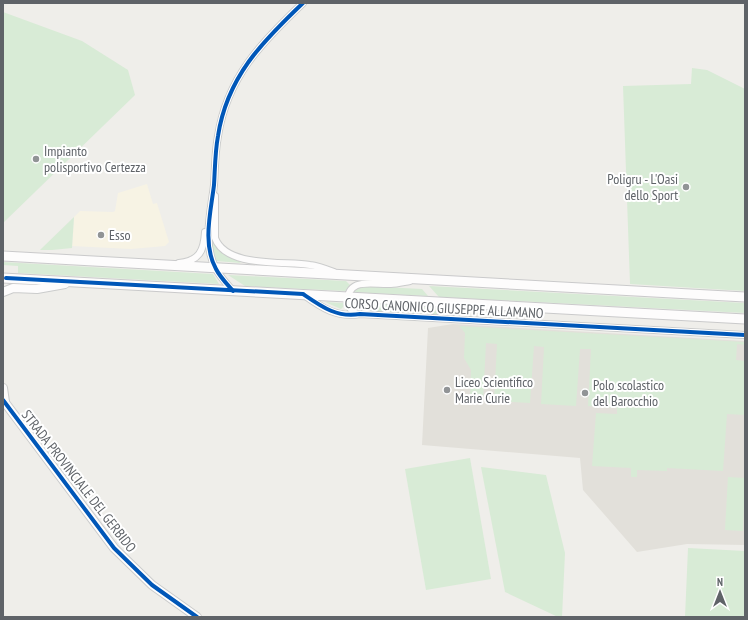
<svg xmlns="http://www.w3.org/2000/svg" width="748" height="620" font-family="'PT Sans Narrow',sans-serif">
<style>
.commercial{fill:#f7f3e4}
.education{fill:#e2e0da}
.green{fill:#d8ebd6}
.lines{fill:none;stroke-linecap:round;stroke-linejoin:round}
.minor-casing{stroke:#cbcccc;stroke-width:8}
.tertiary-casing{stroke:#cbcccc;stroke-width:10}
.secondary-casing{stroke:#cacacb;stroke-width:11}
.minor{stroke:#fdfcfc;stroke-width:6}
.tertiary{stroke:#fdfcfc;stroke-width:8}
.secondary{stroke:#fdfcfc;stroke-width:9}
.cycleway-casing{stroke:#fff;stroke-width:6}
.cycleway{stroke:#0057b8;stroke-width:4}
.poi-dot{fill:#919496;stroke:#fff;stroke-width:1.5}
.labels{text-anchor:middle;stroke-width:4;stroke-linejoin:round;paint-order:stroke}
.poi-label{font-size:14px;fill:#5f6368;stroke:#fff;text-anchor:start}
.street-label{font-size:14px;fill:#5f6368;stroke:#fff}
</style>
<rect width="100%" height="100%" fill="#efeeea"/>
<polygon class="commercial" points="147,184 153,204 157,203 169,242 165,246 131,249 72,246 74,217 80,211 113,212 115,211 118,193"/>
<polygon class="education" points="453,324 745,341 745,545 687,544 637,552 583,490 580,458 422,445 428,328"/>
<g class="green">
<polygon points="3,12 82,41 128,70 135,95 3,223"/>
<polygon points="692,68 707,70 745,89 745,291 630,284 623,86 691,84"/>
<polygon points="74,217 72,248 52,250 40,250"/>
<path d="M212 237C217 259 232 253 241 263L216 261 212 252Z"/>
<polygon points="3,262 213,274 219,284 18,273 18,266 3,265"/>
<polygon points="228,275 346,281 350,285 345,291 245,286"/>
<polygon points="363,286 422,289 428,296 353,292"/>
<polygon points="429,286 745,303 745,313 439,297"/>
<polygon points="325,302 344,303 343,307 341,309"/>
<polygon points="359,303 441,308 446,315 362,310"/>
<polygon points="459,326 745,342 745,345 737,344 736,360 745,361 745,415 727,414 723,471 667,468 667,471 637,470 637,477 631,477 631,468 592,466 596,413 617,414 617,408 588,406 591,349 580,349 576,406 541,404 544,347 534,346 530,403 494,401 497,344 486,343 483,401 470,400 471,370 464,358 465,333"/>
<polygon points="470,458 491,579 426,590 405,469"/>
<polygon points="481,467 546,475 565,553 562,617 558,617 505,592"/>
<polygon points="728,477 745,478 743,531 725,530"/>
<polygon points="688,548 745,551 745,617 685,617"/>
</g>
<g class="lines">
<g class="minor-casing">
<g id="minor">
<path d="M215 196V238C226 268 284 261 310 265 318 266 326 269 334 272"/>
<path d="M179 263C199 261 204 251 205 232"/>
<path d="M233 291C227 284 220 277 216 269 202 244 211 211 214 185 215 169 215 152 218 136 227 77 262 42 303 3"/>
<path d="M304 295C322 308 337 318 360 314L745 335"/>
<path d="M359 314 353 312 347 304C347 276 372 285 391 284 397 284 404 282 410 281"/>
</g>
</g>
<g class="tertiary-casing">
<g id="tertiary">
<polyline points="3,292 13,288 37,289 65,284"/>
<polyline points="3,388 5,402"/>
<polyline points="3,400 114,548 152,585 197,617"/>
</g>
</g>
<g class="secondary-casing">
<g id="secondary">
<polyline points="3,256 745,297"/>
<polyline points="3,278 745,319"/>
</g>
</g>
<use href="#minor" class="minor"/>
<use href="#tertiary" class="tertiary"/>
<use href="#secondary" class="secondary"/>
<g class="cycleway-casing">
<g id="cycleway">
<path d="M6 278 303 294C322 307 337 318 360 314L745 335"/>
<path d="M233 291C227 284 220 277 216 269 202 244 211 211 214 185 215 169 215 152 218 136 227 77 262 42 303 3"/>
<polyline points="3,400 114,548 152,585 197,617"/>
</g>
</g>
<use href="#cycleway" class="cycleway"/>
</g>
<g class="poi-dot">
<circle cx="36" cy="159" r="4"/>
<circle cx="686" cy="187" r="4"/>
<circle cx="101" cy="235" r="4"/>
<circle cx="447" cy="390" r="4"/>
<circle cx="585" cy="393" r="4"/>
</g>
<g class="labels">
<g class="poi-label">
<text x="44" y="156">Impianto<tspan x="44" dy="16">polisportivo Certezza</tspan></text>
<text x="678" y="184" text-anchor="end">Poligru - L'Oasi<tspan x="678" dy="16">dello Sport</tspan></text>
<text x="109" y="240">Esso</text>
<text x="455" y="387">Liceo Scientifico<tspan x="455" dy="16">Marie Curie</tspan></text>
<text x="593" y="390">Polo scolastico<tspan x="593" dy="16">del Barocchio</tspan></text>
</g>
<g class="street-label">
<text transform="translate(444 308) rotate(3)" y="5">CORSO CANONICO GIUSEPPE ALLAMANO</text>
<text transform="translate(79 481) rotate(52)" y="5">STRADA PROVINCIALE DEL GERBIDO</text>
</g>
</g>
<rect width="748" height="620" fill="none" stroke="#5f6368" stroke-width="8"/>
<g transform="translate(720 592)" stroke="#ffffff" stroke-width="3" paint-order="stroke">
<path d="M0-3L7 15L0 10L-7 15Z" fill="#5f6368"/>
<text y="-6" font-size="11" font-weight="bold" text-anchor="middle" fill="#5f6368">N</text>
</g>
</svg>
